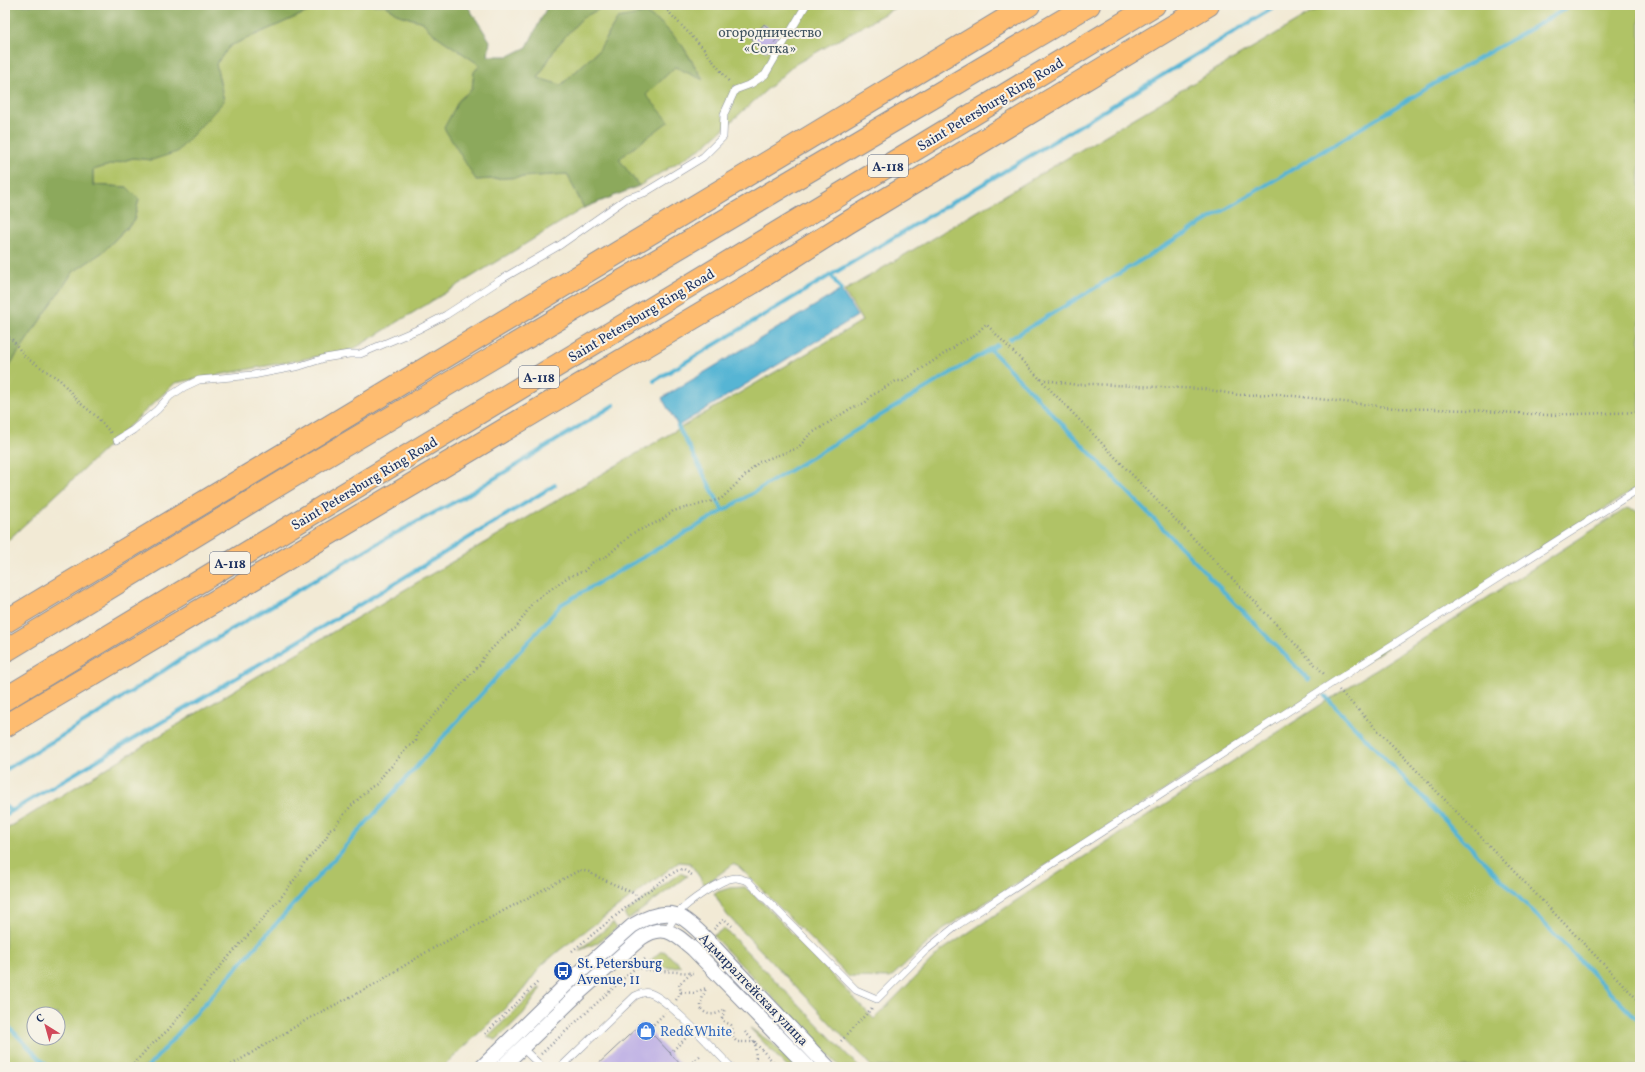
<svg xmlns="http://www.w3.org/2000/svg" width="1645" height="1072" font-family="Vollkorn,serif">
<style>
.green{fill:#b0c366;stroke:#667962;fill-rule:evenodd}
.forest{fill:#8ca95b;stroke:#546c5c}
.water{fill:#56b5d4;stroke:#387299}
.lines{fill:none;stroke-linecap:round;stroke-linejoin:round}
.stream{stroke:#56b5d4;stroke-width:4}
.building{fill:#c3b6e5}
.service-casing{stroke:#868c9a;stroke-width:8}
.minor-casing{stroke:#868c9a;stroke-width:16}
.motorway-casing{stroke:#868c9a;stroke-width:24}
.path{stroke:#868c9a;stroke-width:2.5;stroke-dasharray:1 3;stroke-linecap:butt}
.service{stroke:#fff;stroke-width:7}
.minor{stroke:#fff;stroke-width:14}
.motorway{stroke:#febc70;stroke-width:22}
.labels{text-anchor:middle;stroke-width:4;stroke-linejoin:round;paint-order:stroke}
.shield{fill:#f7f3e8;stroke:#5d6a87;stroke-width:1}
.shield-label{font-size:13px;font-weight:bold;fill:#1b2f5e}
.park-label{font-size:14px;fill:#405460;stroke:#f7f3e8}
.street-label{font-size:14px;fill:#1b2f5e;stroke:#f7f3e8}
.transit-label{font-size:14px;fill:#164399;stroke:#f7f3e8;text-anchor:start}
.shop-label{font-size:14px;fill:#366cbe;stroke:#f7f3e8;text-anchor:start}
</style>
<rect width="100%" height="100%" fill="#f7f3e8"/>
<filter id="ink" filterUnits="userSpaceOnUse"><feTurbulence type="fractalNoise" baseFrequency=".025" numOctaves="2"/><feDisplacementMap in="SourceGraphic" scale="8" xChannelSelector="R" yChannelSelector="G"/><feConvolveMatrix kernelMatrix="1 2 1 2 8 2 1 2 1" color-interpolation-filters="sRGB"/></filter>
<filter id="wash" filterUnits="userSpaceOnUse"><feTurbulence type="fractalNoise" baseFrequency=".012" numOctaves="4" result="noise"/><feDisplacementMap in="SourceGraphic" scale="16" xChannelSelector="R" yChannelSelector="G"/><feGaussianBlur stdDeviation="0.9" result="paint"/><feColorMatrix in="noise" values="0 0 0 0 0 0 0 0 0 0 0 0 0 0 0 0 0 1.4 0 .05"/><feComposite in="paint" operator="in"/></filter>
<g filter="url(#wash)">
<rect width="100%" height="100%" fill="#f2ead5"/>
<g class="green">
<polygon points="323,5 385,5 399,15 423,22 430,31 444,41 480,65 474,72 472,89 459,100 476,180 567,174 584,208 352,350 175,383 5,543 5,372 73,272 103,252 134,221 139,199 127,187 93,185 93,170 133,158 152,160 224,101 216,64 230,46"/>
<polygon points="607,5 900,5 794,65 703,147 639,186 619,160 645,95 675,67 703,79 682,45 661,23 645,13 618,18 599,50 561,85 538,78 556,47 582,18"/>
<path d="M1324 5H1640V486L1087 840 943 929 890 978 849 977 739 867 733 864 705 885 690 863 679 862 561 949 542 965 520 994 443 1067H5V830L251 680 862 321 844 291ZM34 1014H58V1038H34Z"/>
<polygon points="1627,508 1640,511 1640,1063 1635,1067 872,1067 727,915 714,893 729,888 745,887 766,906 874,1019 941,951 1029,892"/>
<polygon points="680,873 687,876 628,920 624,914"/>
<polygon points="613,923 617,928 597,943 578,951"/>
<polygon points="723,929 729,933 859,1067 840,1067 713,936"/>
<polygon points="664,951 681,966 660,968 644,966 660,952"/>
<polygon points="539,988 541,989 523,1014 496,1040 487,1037"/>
<polygon points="750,1028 772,1043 798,1067 787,1067"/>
</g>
<g class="forest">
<polygon points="5,5 323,5 230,46 216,64 224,101 177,152 152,160 133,158 93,170 93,185 127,187 139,199 134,220 103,252 73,272 5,372"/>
<polygon points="385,5 467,5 490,41 488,56 509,56 527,47 548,5 607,5 582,18 556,47 538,78 561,85 599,50 618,18 645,13 661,23 682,45 703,80 675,67 646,95 669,121 619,159 639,186 584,208 567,174 476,180 444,128 459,100 472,89 474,72 480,65 444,41 430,31 423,22 399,15"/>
</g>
<polygon class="water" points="841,290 857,316 678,426 662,398"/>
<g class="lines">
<g class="stream">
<polyline points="831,275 841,290"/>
<polyline points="1010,339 1446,77 1572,5"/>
<polyline points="990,349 1309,680"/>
<polyline points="654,381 1023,160 1278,5"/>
<polyline points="678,426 723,511"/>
<polyline points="1325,696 1640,1023"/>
<polyline points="5,770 93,717 178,661 383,540 464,497 614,405"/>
<polyline points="5,806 11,811"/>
<polyline points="5,815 364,602 555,485"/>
<polyline points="5,1023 48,1067"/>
<polyline points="148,1067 562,604 723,511 997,345"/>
</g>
</g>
<g id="blocks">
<g class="building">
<polygon points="764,24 779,37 766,52 751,38"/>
<polygon points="642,1023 683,1067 595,1067"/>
</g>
</g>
</g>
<g filter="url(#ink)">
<use href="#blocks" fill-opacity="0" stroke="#868c9a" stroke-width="1"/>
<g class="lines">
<g class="service-casing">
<g id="service">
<polyline points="117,440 133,430 157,410 170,396 184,387 199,380 253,375 300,366 325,358 349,354 360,354 419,329 446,315 500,280 560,245 627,198 644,193 703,157 723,137 724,114 735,90 751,84 765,75 806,5"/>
<path d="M667 930C670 925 673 919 677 914 687 903 721 878 736 878 739 878 744 880 748 881L856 990 877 999 926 950 959 924 1332 683 1640 488"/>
<polyline points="520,1046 542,1067"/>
<path d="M561 1067 635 996C640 994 644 991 649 993 666 996 716 1052 731 1067"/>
</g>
</g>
<g class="minor-casing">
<g id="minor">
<path d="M482 1067 571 980 632 926C645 918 661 911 676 915 689 918 719 952 729 963 762 998 795 1033 828 1067"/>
<path d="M502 1067 581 991 641 938C664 922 675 934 693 949L808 1067"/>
</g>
</g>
<g class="motorway-casing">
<g id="motorway">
<polyline points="5,622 1029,5"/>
<polyline points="5,651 311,465 1089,5"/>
<polyline points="5,699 1154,5"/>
<polyline points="5,726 752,283 847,223 1208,5"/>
</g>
</g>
<g class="path">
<polyline points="662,5 703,48 730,83"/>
<polyline points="5,336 11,338 25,357 60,380 80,403 96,416 111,433"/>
<polyline points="1040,379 1326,676"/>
<polyline points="1339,690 1640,1002"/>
<polyline points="714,929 724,919 732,926"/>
<polyline points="572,951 638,898 676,871 682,869 692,875"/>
<polyline points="637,967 646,970 693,973"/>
<path d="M681 992 694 993 706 988 701 1002V1009C708 1017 717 1015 725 1009L722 1018 723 1021 731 1025 733 1031 734 1039 737 1042H755L756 1062 759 1066 763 1067"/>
<polyline points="676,1000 681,992 679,984 692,973"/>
<polyline points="648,1030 665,1013"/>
<polyline points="745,1032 778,1067"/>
<polyline points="485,1034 538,982"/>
<polyline points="841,1041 872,1008"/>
<polyline points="670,1053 686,1038"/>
<polyline points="541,1054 645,959"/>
<polyline points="131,1067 147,1049 168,1030 224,962 268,913 270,909 279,900 300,872 301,867 325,840 330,829 334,827 351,806 371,787 377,784 386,771 390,768 408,747 416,741 416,735 481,663 483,658 504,636 516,628 533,602 568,577 584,571 593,562 606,557 633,533 662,520 673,511 721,499 759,462 798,448 809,435 853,407 865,403 871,396 896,381 903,381 953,348 957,344 974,336 986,324 1040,379 1077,385 1091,384 1204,389 1239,395 1277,394 1395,408 1470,410 1546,415 1640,412"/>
<polyline points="228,1067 308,1019 375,984 428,951 580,870 589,872 598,877 635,894 638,898"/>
<polyline points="687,1067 702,1054"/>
</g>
<use href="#service" class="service"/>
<use href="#minor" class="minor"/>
<use href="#motorway" class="motorway"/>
</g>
</g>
<defs>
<g id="bus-disc" transform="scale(1)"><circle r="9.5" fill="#1a4fb4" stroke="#f7f3e8"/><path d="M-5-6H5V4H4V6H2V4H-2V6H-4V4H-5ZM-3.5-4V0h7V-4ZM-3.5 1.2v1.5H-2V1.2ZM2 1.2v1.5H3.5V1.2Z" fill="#fff"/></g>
<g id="shop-disc" transform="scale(1)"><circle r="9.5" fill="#3f7fe0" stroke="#f7f3e8"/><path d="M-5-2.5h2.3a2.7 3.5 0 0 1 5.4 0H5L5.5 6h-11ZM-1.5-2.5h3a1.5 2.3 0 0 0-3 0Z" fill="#fff"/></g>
</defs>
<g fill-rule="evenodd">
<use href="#bus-disc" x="563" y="971"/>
<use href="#shop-disc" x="646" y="1031"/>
</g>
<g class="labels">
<g class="shield">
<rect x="868" y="155" width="40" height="22" rx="3"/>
<rect x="519" y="366" width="40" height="22" rx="3"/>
<rect x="210" y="552" width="40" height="22" rx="3"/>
</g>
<g class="shield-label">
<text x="888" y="171">А-118</text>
<text x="539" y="382">А-118</text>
<text x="230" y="568">А-118</text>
</g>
<g class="park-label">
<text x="770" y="37">огородничество<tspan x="770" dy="16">«Сотка»</tspan></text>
</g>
<g class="street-label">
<text transform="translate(990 104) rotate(-31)" y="5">Saint Petersburg Ring Road</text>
<text transform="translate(641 315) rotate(-31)" y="5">Saint Petersburg Ring Road</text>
<text transform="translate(364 483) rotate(-31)" y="5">Saint Petersburg Ring Road</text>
<text transform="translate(754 989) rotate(46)" y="5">Адмиралтейская улица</text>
</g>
<g class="transit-label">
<text x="577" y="968">St. Petersburg<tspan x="577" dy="16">Avenue, 11</tspan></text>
</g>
<g class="shop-label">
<text x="660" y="1036">Red&amp;White</text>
</g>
</g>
<rect width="1645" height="1072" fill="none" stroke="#f7f3e8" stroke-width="20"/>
<g transform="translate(46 1026) rotate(323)"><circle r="19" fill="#f7f3e8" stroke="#9fa5b1"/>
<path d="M0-3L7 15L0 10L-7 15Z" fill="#d1495b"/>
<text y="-6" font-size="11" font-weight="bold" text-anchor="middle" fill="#1b2f5e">С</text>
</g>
</svg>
